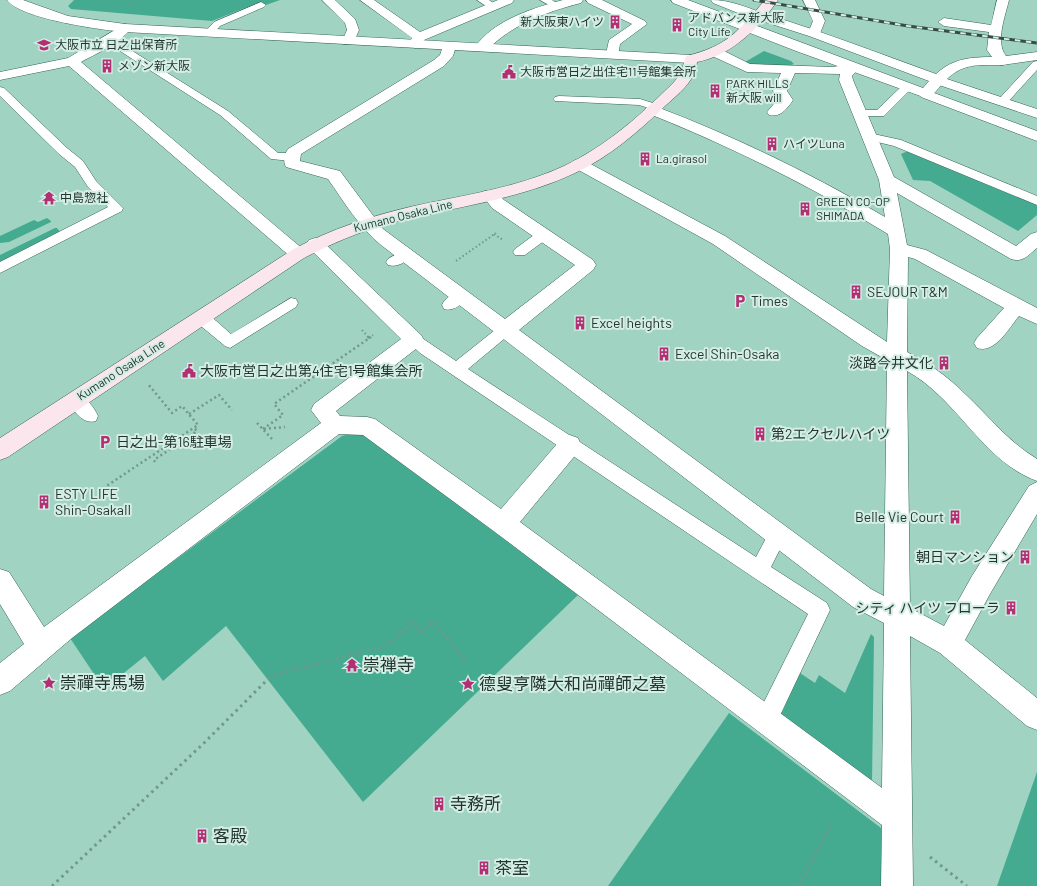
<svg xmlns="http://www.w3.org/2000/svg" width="1037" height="886" font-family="Barlow,'Noto Sans JP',sans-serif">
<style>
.green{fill:#44ab90}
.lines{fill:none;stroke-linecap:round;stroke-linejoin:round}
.service-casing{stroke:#346356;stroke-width:1}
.pedestrian-casing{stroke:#346356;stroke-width:1}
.minor-casing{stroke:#346356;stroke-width:1}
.tertiary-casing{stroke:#346356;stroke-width:1}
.secondary-casing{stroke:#346356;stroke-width:1}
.path-far3{stroke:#71988c;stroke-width:1.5;stroke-dasharray:1 2;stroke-linecap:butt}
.path-far2{stroke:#71988c;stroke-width:2;stroke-dasharray:1.5 2.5;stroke-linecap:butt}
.path-far1{stroke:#71988c;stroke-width:2.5;stroke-dasharray:2 3;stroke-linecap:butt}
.path{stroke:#71988c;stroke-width:3;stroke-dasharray:2.5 4;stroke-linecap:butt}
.service{fill:#fff;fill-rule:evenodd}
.pedestrian{fill:#fff;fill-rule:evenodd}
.minor{fill:#fff;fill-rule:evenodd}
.tertiary{fill:#fff;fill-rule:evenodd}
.secondary{fill:#fbe6ee;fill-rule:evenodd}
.rail-casing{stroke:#344d45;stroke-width:3}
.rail{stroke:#d5eee5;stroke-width:2;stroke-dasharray:5.5;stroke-linecap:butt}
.labels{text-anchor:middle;stroke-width:4;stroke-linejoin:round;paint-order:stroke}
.far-poi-label{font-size:12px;fill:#223630;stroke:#d5eee5;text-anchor:start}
.far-street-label{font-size:12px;fill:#223630;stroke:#d5eee5}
.poi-label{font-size:14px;fill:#223630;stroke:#d5eee5;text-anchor:start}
.near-poi-label{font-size:17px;fill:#223630;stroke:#d5eee5;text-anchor:start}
</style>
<rect width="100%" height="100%" fill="#a1d3c3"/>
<g class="green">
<polygon points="74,0 280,0 263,6 257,3 212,21 71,9 68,6"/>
<polygon points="764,51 791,61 794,64 789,66 747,64 745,62"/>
<polygon points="908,151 1037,204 1037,215 1018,231 930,181 913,180 901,154"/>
<polygon points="47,218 51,221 51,222 9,242 0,243 0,236 34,220 38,222"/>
<polygon points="55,228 57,228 60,232 0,262 0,255"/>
<polygon points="360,431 578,595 363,802 226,626 163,681 145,656 104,689 70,638 342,436"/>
<polygon points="871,634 874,637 872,783 780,717 800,673 815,683 819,675 845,693"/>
<polygon points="729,713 881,828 883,886 608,886"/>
<polygon points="1037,772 1037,886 997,886"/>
</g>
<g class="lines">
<g class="service-casing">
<g id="service">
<polygon points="477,0 489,0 497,6 495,8 489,8"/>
<polygon points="540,0 552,0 561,6 556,9"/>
<polygon points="261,2 266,5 264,7 220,26 212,35 209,36 204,33 214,22"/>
<polygon points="110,37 228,111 278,153 292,153 298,157 292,161 271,159 220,115 106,42 105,40"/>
<polygon points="1037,61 1037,70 1006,104 998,104 996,102 998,100 1033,62"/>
<polygon points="907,84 911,85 912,87 911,89 884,116 859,116 853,113 859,110 877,110 903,85"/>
<polygon points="0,87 4,88 67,148 83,161 96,181 123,208 122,211 0,273 0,262 108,207 88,187 75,167 59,154 0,96"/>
<polygon points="559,96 640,99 659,105 661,107 655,110 639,105 555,101 553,99 555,97"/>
<polygon points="869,133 901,140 1037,196 1037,205 894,146 865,139 863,137 865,135"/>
<polygon points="543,230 548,232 550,235 548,238 525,255 515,255 513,252 515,249 538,232"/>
<path d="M405 249 410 251 412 254C407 262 397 268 388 265L386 262 388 259Z"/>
<path d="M460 291 465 292 467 296C463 304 453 312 444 309L442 305C445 298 453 293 460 291Z"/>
<path d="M291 298 296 299 298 303 296 307 230 348 225 346 196 322 194 318 196 314C208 310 221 326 231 334Z"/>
<polygon points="505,324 510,326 513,330 510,334 468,369 756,557 771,529 778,526 785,529 787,535 771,567 827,603 830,610 774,728 766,731 758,728 755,720 808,614 420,353 406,340 409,336 414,334 419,336 456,361 500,326"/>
<path d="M76 393C85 396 94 407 98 416L96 421C83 425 73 411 68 400L70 395Z"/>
</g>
</g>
<g class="pedestrian-casing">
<g id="pedestrian">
<polygon points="322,0 335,0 355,19 359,30 353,44 343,44 342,41 347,30 345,23"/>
<polygon points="360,0 374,0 420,32 498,0 514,0 512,3 424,40 420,47 415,48 408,44 412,38"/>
</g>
</g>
<g class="minor-casing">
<g id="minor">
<path d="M563 0H583L581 3C546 12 513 24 487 50H477L475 47C494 20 533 8 563 0Z"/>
<polygon points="586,0 602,0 645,21 647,24 620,44 618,57 608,57 606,54 609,40 632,24 588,3"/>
<polygon points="803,0 815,0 825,21 819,36 814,37 808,33 813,21"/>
<path d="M997 0H1009C1005 17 995 42 1006 56L1037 52V60L1002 65 997 64 987 50 989 32 944 26 938 22 944 18 991 25Z"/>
<path d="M125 24 131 28C120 44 97 53 81 62L304 250 307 254 304 258 298 260 292 258 69 66 0 80V72L68 58Z"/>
<path d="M449 42 456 46 453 56 444 66 301 154 300 161 340 171 383 229 505 319 575 265 492 208 482 195 484 191C494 189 497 193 504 200L593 260 596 265 593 270 519 330 871 589 884 596 887 360 862 346 713 244 573 167 571 164 573 161 579 159 585 161 725 236 887 342 890 249 888 234C869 223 850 211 831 200 771 167 710 138 647 113L645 110 647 107H657C736 137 812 174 885 217L879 180 839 80 840 74 795 73 787 91 793 100C787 109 780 118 769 115L767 112 778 99 773 91 781 73 747 72 712 56 710 53 712 50H722L750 64 832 67 852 64 857 65 859 68 852 76 853 80 894 177 1016 246 1031 234 1037 232V248C1028 255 1023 263 1011 259L897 193 907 245 926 250 1037 308V324L1019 316C1009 328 995 354 977 348L974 343 977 338 1004 308 915 259 908 257 907 352C928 363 947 376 964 393 991 418 1005 439 1037 459V481C982 461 958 399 907 371L910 608 944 626 972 576 1029 486 1037 482V514L990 594 965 640 1037 698V730L1027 726 940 653 910 636 913 886H881L882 825 495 532 363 435 339 434 72 638 10 691 0 695V663L24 644 0 604V569L9 572 44 627 321 423 311 410 314 404 401 339 309 248 306 244 309 240 315 238 321 240 421 335 424 340 421 345 336 411 340 416 367 417 375 419 501 509 562 438 570 435 578 438 581 445 578 452 520 522 882 788 884 623 853 607 381 245C359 227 344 202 328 179L286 167C283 162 284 154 288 149L434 60 440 55 444 43Z"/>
<polygon points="938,76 1037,109 1037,118 933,83 931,80 933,77"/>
<polygon points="926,90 1037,131 1037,141 921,97 919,94 921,91"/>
</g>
</g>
<g class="tertiary-casing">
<g id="tertiary">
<path d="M7 0H23L68 16 125 24 691 55 696 56 698 59 696 62 691 63 125 32C102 30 20 19 7 0Z"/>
<path d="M671 0H688L923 88 929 81 809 36 743 15 713 3 711 0C733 0 749 9 769 15 826 33 881 54 936 74 955 56 977 57 1002 57L1007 58 1009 61 1007 64 1002 65C975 65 961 63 942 84 937 90 933 96 926 98L796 51 673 3Z"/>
</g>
</g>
<g class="secondary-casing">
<path id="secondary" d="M765 0H778C758 29 732 55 697 62 695 82 678 94 664 107 637 133 609 157 575 173 516 201 450 207 388 224 358 232 331 244 304 258L8 457 0 460V438L292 250C331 229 371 216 414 206 465 195 516 188 564 166 606 146 641 115 674 82L681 73 686 56C728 46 738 31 765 0Z"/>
</g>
<polyline class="path-far3" points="125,6 139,0"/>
<g class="path-far2">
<polyline points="494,234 503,240"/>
<polyline points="456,261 496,233"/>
<polyline points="362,330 369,338"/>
<polyline points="369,338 373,335"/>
</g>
<g class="path-far1">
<polyline points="368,337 369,338"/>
<polyline points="189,414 219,395 232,410"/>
<polyline points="257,423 272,439"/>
<polyline points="263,429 283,415 274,404 371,337"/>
<polyline points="264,429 285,427"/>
<polyline points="155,462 154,460 197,431 194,428"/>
<polyline points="109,493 105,487 198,425 182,406 172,413 148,384"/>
</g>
<g class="path">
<polyline points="930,857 967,886"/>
<polyline points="52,886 203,744 271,676 385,646 412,623 420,632 433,621 466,662"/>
<polyline points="799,886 831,825"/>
</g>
<use href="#service" class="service"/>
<use href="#pedestrian" class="pedestrian"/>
<use href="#minor" class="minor"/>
<use href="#tertiary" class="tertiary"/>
<use href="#secondary" class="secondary"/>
<g class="rail-casing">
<polyline id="rail" points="754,0 908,26 1037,43"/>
</g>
<use href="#rail" class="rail"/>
</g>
<defs>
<g id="building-bare" transform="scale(1.08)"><path d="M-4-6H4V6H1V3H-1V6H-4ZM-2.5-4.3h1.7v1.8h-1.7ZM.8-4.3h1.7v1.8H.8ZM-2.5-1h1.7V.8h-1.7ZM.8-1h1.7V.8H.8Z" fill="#b32e73" stroke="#d5eee5" stroke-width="2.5" paint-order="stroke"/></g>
<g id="school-bare" transform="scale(1.08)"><path d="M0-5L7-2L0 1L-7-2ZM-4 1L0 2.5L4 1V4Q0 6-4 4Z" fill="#b32e73" stroke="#d5eee5" stroke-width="2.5" paint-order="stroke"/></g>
<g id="civic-bare" transform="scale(1.08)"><path d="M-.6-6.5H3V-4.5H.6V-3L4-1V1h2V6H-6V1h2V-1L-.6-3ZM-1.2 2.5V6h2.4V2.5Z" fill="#b32e73" stroke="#d5eee5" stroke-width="2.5" paint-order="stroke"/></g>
<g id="temple-bare" transform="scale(1.08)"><path d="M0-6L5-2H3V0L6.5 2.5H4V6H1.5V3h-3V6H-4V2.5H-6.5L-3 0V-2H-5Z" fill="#b32e73" stroke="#d5eee5" stroke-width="2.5" paint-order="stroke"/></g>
<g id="parking-bare" transform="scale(1.08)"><path d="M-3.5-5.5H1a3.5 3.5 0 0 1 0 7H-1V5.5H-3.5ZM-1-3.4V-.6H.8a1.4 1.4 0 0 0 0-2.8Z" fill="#b32e73" stroke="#d5eee5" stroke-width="2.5" paint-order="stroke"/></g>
<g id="sight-bare" transform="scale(1.08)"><path d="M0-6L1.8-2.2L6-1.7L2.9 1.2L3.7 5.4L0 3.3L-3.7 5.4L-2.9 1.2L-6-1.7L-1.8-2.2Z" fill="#b32e73" stroke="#d5eee5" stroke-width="2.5" paint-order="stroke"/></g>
</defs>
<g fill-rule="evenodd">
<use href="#building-bare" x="615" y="22"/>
<use href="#building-bare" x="677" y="25"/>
<use href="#school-bare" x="44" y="45"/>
<use href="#building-bare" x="107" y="66"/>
<use href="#civic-bare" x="509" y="72"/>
<use href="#building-bare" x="715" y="91"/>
<use href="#building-bare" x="772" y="144"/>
<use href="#building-bare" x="645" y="159"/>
<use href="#temple-bare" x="49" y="198"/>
<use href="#building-bare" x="805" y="209"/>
<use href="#building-bare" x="856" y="292"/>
<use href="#parking-bare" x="740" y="301"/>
<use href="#building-bare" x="580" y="323"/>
<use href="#building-bare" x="664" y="354"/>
<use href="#building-bare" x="944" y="363"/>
<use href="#civic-bare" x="189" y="371"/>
<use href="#building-bare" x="760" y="434"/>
<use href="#parking-bare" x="105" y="442"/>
<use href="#building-bare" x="44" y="502"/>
<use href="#building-bare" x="955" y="517"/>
<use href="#building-bare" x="1025" y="557"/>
<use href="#building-bare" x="1011" y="608"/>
<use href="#temple-bare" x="352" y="665"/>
<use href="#sight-bare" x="49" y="683"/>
<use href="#sight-bare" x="468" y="684"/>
<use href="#building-bare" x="439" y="804"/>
<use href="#building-bare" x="202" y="836"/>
<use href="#building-bare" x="484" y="868"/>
</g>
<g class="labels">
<g class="far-poi-label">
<text x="688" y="22">アドバンス新大阪<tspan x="688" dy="14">City Life</tspan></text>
<text x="604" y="26" text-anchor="end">新大阪東ハイツ</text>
<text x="55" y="49">大阪市立 日之出保育所</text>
<text x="118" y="70">メゾン新大阪</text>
<text x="520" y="76">大阪市営日之出住宅11号館集会所</text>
<text x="726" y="88">PARK HILLS<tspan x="726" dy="14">新大阪 will</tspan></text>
<text x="783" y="148">ハイツLuna</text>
<text x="656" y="163">La.girasol</text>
<text x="60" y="202">中島惣社</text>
<text x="816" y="206">GREEN CO-OP<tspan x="816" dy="14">SHIMADA</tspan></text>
</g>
<g class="far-street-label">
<text transform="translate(403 216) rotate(-14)" y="4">Kumano Osaka Line</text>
<text transform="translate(121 370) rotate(-33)" y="4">Kumano Osaka Line</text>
</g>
<g class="poi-label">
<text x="867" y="297">SEJOUR T&amp;M</text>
<text x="751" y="306">Times</text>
<text x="591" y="328">Excel heights</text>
<text x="675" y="359">Excel Shin-Osaka</text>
<text x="933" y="368" text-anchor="end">淡路今井文化</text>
<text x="200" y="376">大阪市営日之出第4住宅1号館集会所</text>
<text x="771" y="439">第2エクセルハイツ</text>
<text x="116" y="447">日之出-第16駐車場</text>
<text x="55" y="499">ESTY LIFE<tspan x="55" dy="16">Shin-OsakaII</tspan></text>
<text x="944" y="522" text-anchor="end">Belle Vie Court</text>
<text x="1014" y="562" text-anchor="end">朝日マンション</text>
<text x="1000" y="613" text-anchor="end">シティ ハイツ フローラ</text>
</g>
<g class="near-poi-label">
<text x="363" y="671">崇禅寺</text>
<text x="60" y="689">崇禪寺馬場</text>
<text x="479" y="690">德叟亨隣大和尚禪師之墓</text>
<text x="450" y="810">寺務所</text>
<text x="213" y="842">客殿</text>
<text x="495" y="874">茶室</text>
</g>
</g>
</svg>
